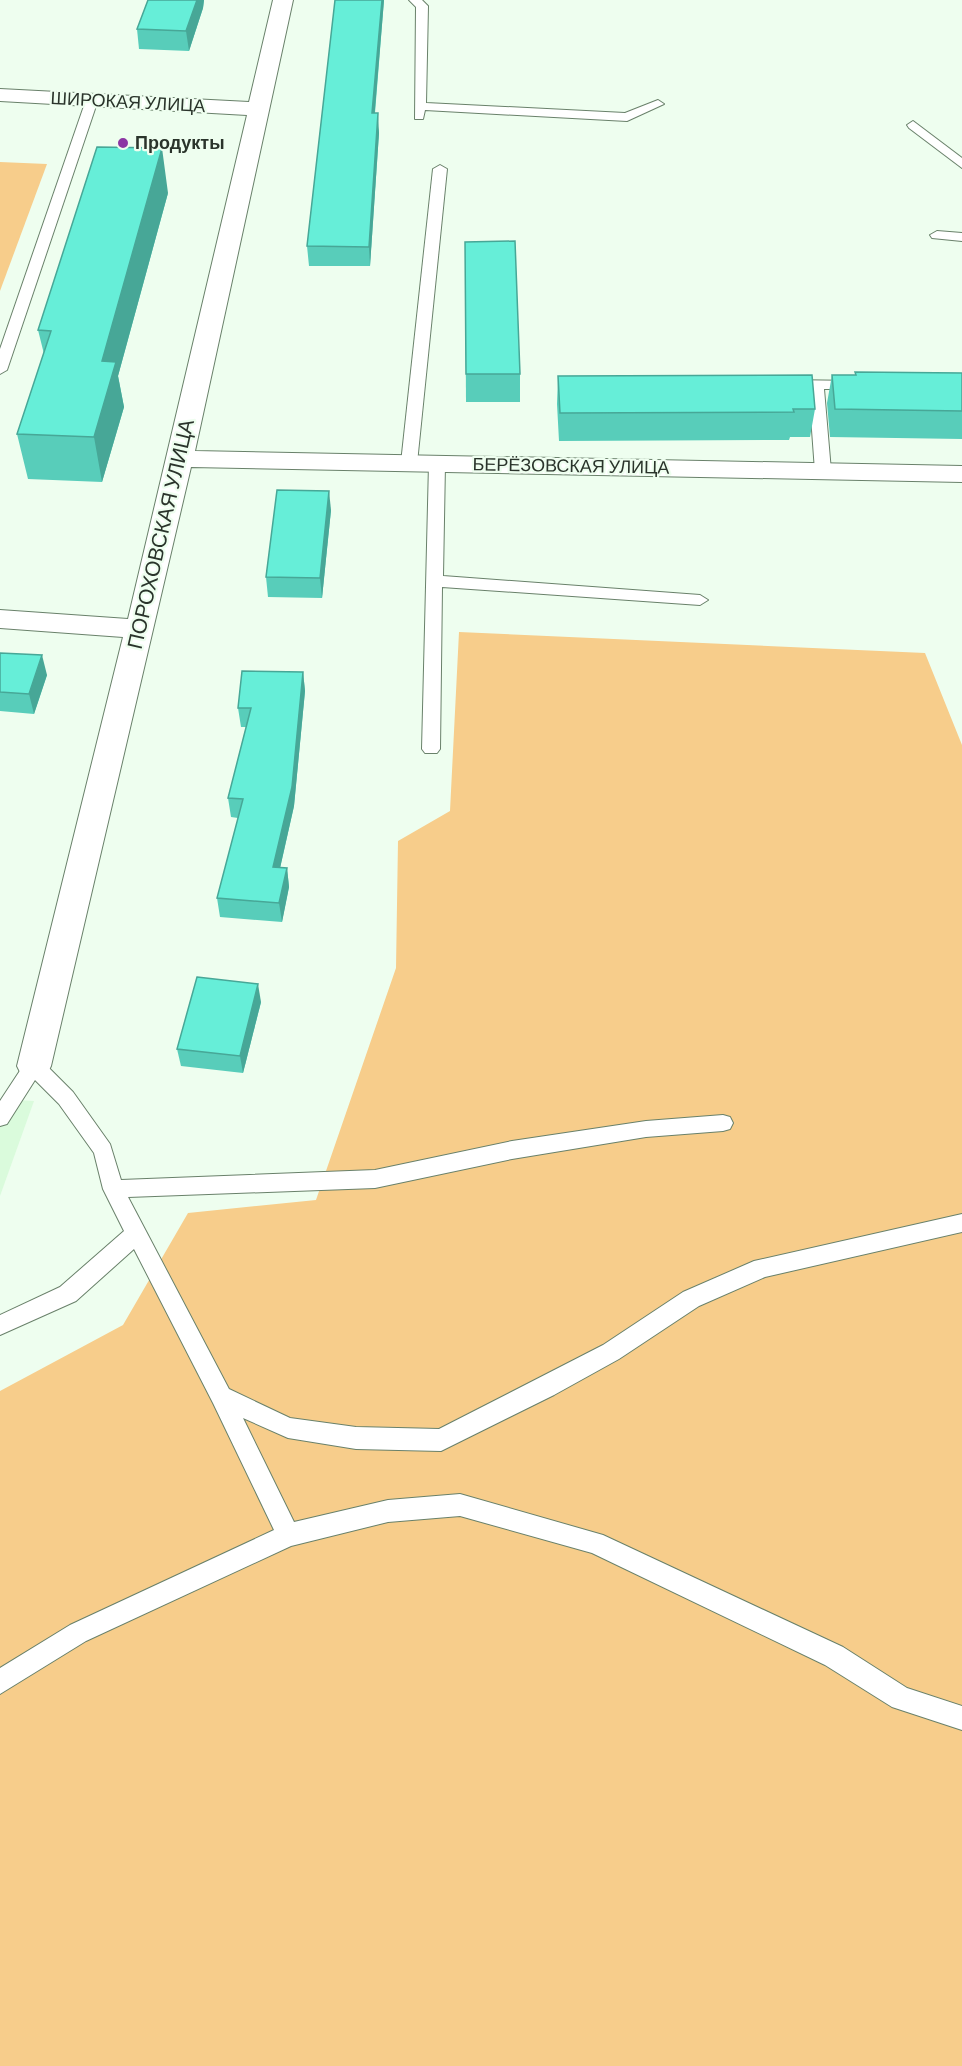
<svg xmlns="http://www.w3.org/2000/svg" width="962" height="2066" font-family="Barlow,sans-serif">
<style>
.built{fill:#dafbdc}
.green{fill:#f7cd8b}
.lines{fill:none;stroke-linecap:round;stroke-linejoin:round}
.service-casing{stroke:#69816a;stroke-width:2}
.minor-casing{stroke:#69816a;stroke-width:2}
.service{fill:#fff;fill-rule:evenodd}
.minor{fill:#fff;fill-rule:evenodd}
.wall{fill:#58cdba}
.shaded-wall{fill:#47a797}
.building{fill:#66eed8;stroke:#47a797;stroke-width:1.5}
.poi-dot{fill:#8c36a4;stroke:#eefeef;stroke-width:2}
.labels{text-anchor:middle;stroke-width:4.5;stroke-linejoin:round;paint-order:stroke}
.far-street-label{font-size:18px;fill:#2a342b;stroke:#eefeef}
.far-poi-label{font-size:18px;font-weight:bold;fill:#2a342b;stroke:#eefeef;text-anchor:start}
.street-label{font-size:21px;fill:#2a342b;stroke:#eefeef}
</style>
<rect width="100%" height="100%" fill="#eefeef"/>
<polygon class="built" points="0,1099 34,1101 0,1196"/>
<g class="green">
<polygon points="0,162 47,164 0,291"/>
<polygon points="459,632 925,653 962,745 962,2066 0,2066 0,1391 123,1325 188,1213 316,1200 396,968 398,841 450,811"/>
</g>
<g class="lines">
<g class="service-casing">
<g id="service">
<polygon points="409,0 422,0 428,6 426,103 625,113 658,100 664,104 627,121 425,110 423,119 415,119 416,7"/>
<polygon points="92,96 98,100 7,370 0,374 0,349 86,100"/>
<polygon points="913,121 962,158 962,168 909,128 907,125"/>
<polygon points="440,165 447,169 417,463 409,468 401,463 433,169"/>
<polygon points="937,231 962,233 962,241 932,238 930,235"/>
<polygon points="788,380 857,381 864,385 857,389 824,389 831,471 828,474 818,474 815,471 809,389 783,387 781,384"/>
<polygon points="437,459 445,464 443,576 700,595 708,600 700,605 442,587 440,749 437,753 425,753 422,749 429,464"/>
<polygon points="34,1058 41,1060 73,1092 110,1144 121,1180 375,1170 512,1141 646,1121 723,1115 730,1117 733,1123 730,1129 723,1131 646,1137 512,1159 375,1188 128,1197 229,1389 290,1418 356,1427 439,1429 603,1345 683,1292 754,1261 962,1214 962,1232 765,1277 699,1306 619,1359 554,1395 441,1451 356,1449 288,1438 243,1418 294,1522 388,1500 460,1494 603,1535 843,1647 907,1688 962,1706 962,1730 892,1707 825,1665 592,1553 460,1516 388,1522 291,1546 86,1641 0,1694 0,1668 70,1625 274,1530 213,1403 134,1249 76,1301 0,1335 0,1315 60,1287 124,1231 103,1189 94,1153 59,1104 35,1080 7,1124 0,1126 0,1101 27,1060"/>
</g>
</g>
<g class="minor-casing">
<polygon id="minor" points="273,0 293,0 195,451 962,466 962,482 191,467 51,1066 46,1076 34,1080 22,1076 17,1066 123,637 0,628 0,610 128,619 247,115 0,101 0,89 249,102"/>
</g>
<use href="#service" class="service"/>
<use href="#minor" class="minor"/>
</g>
<g class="wall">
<polygon points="148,0 204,0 203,8 189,51 139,49 137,29"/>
<polygon points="335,0 384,0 375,113 379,133 370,266 309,266 307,246"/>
<polygon points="168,193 118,376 124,407 102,482 28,479 17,434 44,354 38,330"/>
<polygon points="465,242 520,374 520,402 466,402"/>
<polygon points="855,372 962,373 962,439 830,437 827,403 832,375 855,375"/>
<polygon points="558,376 815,409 810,437 790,437 789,440 559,441 557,404"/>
<polygon points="331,510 322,598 268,597 266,577"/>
<polygon points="0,653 47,675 34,714 0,711"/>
<polygon points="303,672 305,691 294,806 280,868 287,868 289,887 282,922 220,917 217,898 238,818 231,817 228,798 246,727 241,727 238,708"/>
<polygon points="261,1002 243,1073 181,1066 177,1049"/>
</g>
<g class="shaded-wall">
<polygon points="197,0 204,0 203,8 189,51 186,31"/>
<polygon points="382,0 384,0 373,133 372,113"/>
<polygon points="378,113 379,133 370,266 369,247"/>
<polygon points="162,148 168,193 118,376 124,407 102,482 94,437 102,361"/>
<polygon points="329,491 331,510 322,598 320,578"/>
<polygon points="42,655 47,675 34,714 29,694"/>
<polygon points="303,672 305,691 294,806 276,886 273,867"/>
<polygon points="287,868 289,887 282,922 279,903"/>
<polygon points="258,984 261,1002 243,1073 240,1056"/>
</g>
<g class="building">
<polygon points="148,0 197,0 186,31 137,29"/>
<polygon points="335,0 382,0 372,113 378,113 369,247 307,246"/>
<polygon points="97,147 162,148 102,361 116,362 94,437 17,434 51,331 38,330"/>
<polygon points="515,241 520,374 466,374 465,242"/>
<polygon points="855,372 962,373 962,411 835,409 832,375 856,375"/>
<polygon points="812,375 815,409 793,409 794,412 560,413 558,376"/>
<polygon points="277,490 329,491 320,578 266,577"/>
<polygon points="0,653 42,655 29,694 0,692"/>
<polygon points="242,671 303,672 292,787 273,867 287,868 279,903 217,898 243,799 228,798 251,708 238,708"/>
<polygon points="197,977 258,984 240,1056 177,1049"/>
</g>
<circle class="poi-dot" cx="123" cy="143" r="6"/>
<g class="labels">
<g class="far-street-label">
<text transform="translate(128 102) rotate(3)" y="6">ШИРОКАЯ УЛИЦА</text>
<text transform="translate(571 466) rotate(1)" y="6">БЕРЁЗОВСКАЯ УЛИЦА</text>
</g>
<g class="far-poi-label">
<text x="135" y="149">Продукты</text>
</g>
<g class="street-label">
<text transform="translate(161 534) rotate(-77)" y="7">ПОРОХОВСКАЯ УЛИЦА</text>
</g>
</g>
</svg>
